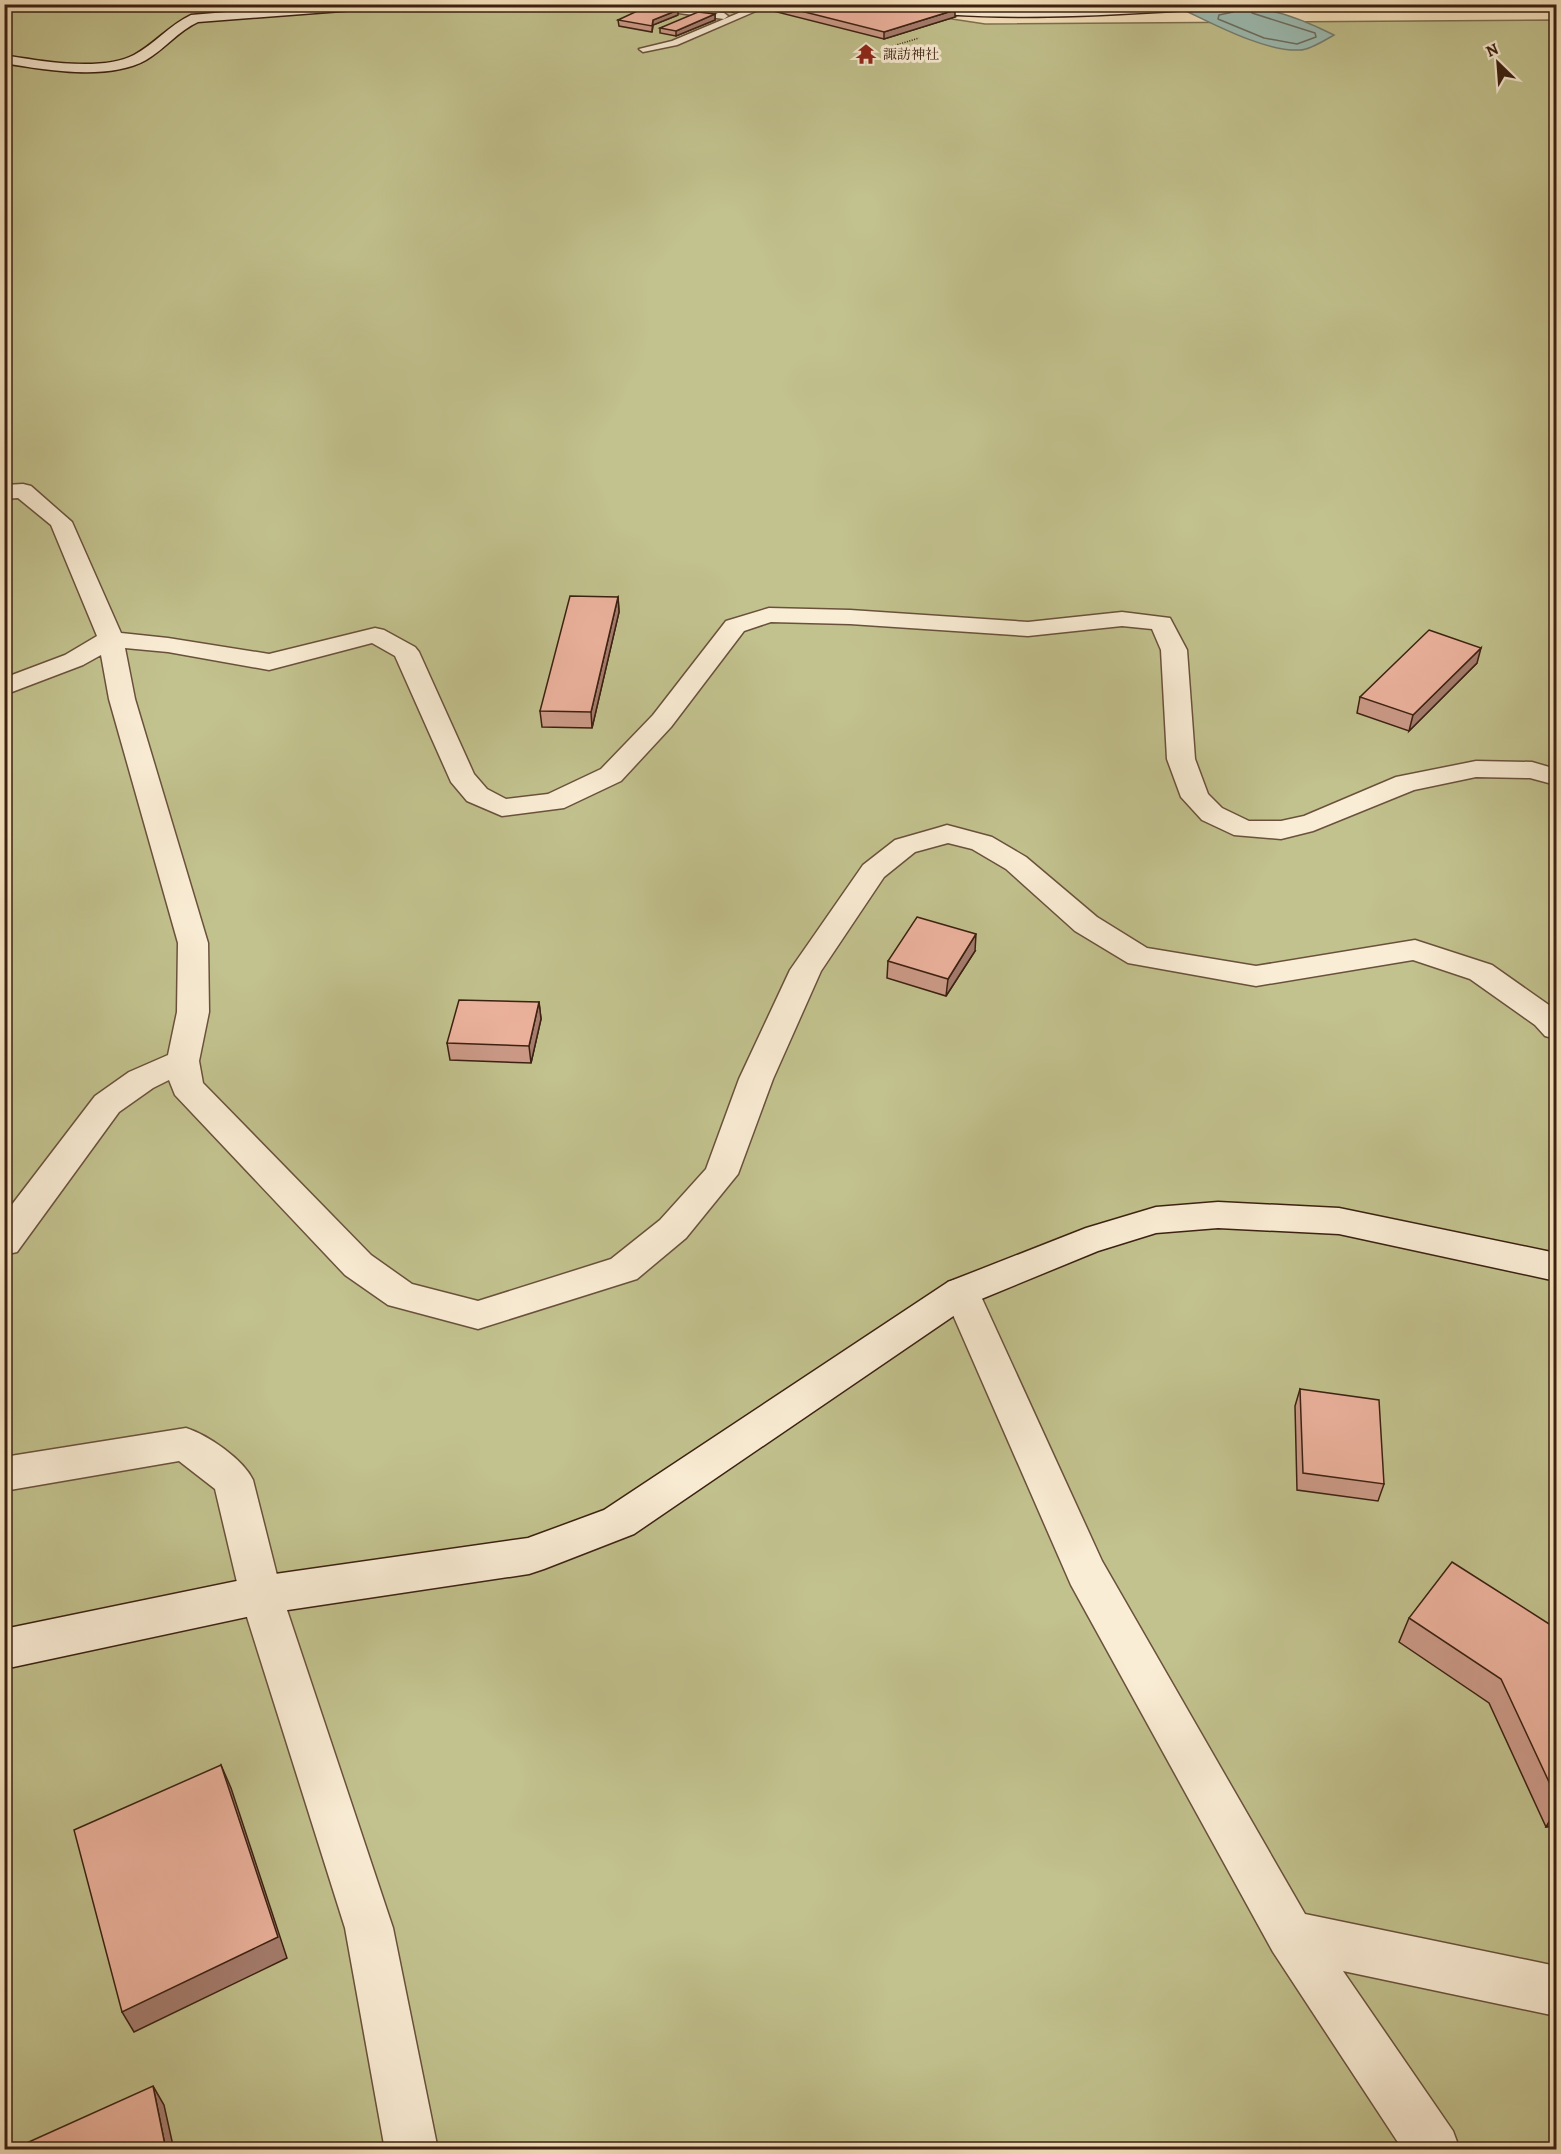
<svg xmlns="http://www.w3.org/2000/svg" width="1561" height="2154" font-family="Alegreya,'Noto Serif JP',serif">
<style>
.green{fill:#c2c28e;stroke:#7e7150;stroke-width:1.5}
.water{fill:#9dbeb5;stroke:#767f73;stroke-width:1.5}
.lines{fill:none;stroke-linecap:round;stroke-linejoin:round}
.shore{stroke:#6c6f63;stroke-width:1.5}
.lane-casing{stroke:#6a513c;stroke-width:3}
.street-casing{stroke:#6a513c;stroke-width:3}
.secondary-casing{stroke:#3b2011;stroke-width:3}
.path{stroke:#3b2011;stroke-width:1.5;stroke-dasharray:1 1.5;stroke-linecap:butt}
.lane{fill:#faedd5;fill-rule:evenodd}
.street{fill:#faedd5;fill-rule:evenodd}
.secondary{fill:#faedd5;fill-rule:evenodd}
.wall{fill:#cc9a88;stroke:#3b2011;stroke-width:1.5}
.shaded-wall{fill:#a67d6f;stroke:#3b2011;stroke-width:1.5}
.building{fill:#edb39e;stroke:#3b2011;stroke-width:1.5}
.labels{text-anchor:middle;stroke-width:6;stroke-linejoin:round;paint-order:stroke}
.far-poi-label{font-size:14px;fill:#3b2011;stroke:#faedd5;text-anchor:start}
</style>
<rect width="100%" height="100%" fill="#f7e4bf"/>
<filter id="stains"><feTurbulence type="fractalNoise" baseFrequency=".00333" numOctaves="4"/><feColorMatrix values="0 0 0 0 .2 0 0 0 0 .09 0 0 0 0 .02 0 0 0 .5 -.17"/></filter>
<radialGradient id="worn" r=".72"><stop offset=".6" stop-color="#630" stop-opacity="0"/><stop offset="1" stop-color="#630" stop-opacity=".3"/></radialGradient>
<polygon class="green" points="853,4 985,24 1556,20 1556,2149 5,2150 5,5"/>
<path class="water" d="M1239 7C1271 6 1306 21 1334 35 1325 40 1310 50 1300 50 1267 52 1217 26 1188 12Z"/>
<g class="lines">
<polyline class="shore" points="1236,4 1233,12 1219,15 1218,19 1264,38 1297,44 1316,37 1315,33 1252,13 1248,4"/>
<g class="lane-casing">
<g id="lane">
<polygon points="638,4 724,13 728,16 724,19 641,8 638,8"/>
<polygon points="760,4 772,4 677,45 643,52 639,49 672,41"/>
</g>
</g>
<g class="street-casing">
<g id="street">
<polygon points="23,484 31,486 72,522 121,633 168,638 269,654 375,628 384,630 415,647 419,652 474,774 487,789 506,799 548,794 601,769 653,715 726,621 769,608 850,610 1028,622 1122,612 1170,618 1187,650 1195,759 1208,794 1222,808 1249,821 1281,821 1304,816 1396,777 1476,761 1532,762 1556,769 1556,785 1530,778 1476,777 1414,790 1313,831 1281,839 1234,835 1202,820 1181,797 1167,759 1161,650 1152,629 1122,626 1028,636 850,624 771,622 744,631 671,727 621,781 564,808 502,816 467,801 451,782 395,656 372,643 269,670 168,652 125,648 135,699 208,943 209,1012 199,1061 203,1083 371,1255 412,1284 478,1301 611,1259 660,1220 706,1169 739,1079 790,970 863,865 895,840 937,828 947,825 992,837 1026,857 1097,917 1147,948 1256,966 1415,940 1492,965 1556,1010 1556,1039 1545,1036 1535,1025 1470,979 1413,960 1256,986 1128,963 1075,931 1006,869 972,849 948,843 915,852 884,877 821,971 773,1079 738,1174 686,1238 637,1279 478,1329 388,1305 345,1275 175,1095 169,1080 153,1088 119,1112 17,1252 4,1255 4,1215 95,1096 129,1072 168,1055 177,1012 178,943 109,699 101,655 83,665 4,695 4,678 65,655 97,636 51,525 18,498 4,499 4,485"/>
<polygon points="961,1278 974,1282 979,1292 1102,1561 1305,1914 1556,1966 1556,2016 1343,1971 1453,2131 1460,2150 1403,2150 1273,1952 1071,1585 943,1292 948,1282"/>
<path d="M186 1428C208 1435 243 1459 253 1480L282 1595 393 1928 438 2150H385L345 1928 240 1595 215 1489 179 1461 4 1491V1457Z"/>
</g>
</g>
<g class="secondary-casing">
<g id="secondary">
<path d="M322 4H387L381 8 198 22C178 31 165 49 146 60 109 81 44 70 4 63V55C40 61 101 72 134 55 155 44 169 25 191 15Z"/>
<path d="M875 4 1007 10 1156 4H1223L1217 8C1104 16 993 23 881 8Z"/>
<polygon points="1218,1202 1339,1208 1556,1253 1556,1281 1339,1234 1218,1228 1156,1233 1098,1251 974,1302 634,1534 544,1569 529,1574 261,1614 4,1669 4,1629 261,1576 528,1538 604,1510 948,1282 1086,1228 1156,1207"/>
</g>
</g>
<polyline class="path" points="883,49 919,38"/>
<use href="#lane" class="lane"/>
<use href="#street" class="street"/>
<use href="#secondary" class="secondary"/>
</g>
<g class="wall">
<polygon points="663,4 753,4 733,12"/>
<polygon points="765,4 894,4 955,17 884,39 765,9"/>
<polygon points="936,4 994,4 987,7"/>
<polygon points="715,14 715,20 676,36 660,33 660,28"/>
<polygon points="678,15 653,25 652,32 619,26 618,20"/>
<polygon points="618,597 619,612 592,728 542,727 540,711"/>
<polygon points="1477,663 1409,731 1357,713 1360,697"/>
<polygon points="975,951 946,996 887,978 888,961"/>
<polygon points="539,1002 541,1019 531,1063 450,1060 447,1043"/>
<polygon points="1300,1389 1384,1484 1378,1501 1297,1490 1295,1406"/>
<polygon points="1409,1618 1557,1629 1557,1825 1546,1827 1489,1703 1399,1642"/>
</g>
<g class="shaded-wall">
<polygon points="735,4 753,4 733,12 732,6"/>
<polygon points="678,10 678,15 653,25 652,32 653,20"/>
<polygon points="955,10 955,17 884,39 884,32"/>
<polygon points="715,14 715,20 676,36 676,31"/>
<polygon points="618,597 619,612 592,728 591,712"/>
<polygon points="1481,648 1477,663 1409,731 1413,715"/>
<polygon points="976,934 975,951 946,996 948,979"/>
<polygon points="539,1002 541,1019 531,1063 529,1046"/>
<polygon points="221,1765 231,1788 287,1958 134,2032 122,2012"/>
<polygon points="1557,1808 1557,1825 1546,1827"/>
<polygon points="153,2086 164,2105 174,2150 166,2150"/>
</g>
<g class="building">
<polygon points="773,4 894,4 955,10 884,32"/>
<polygon points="648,6 678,10 653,20 652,26 618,20"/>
<polygon points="698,12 715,14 676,31 660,28"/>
<polygon points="570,596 618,597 591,712 540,711"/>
<polygon points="1429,630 1481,648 1413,715 1360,697"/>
<polygon points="917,917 976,934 948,979 888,961"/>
<polygon points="459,1000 539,1002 529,1046 447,1043"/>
<polygon points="1300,1389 1379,1400 1384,1484 1303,1473"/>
<polygon points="1452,1562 1557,1629 1557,1799 1501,1679 1409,1618"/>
<polygon points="221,1765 278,1937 122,2012 74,1830"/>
<polygon points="153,2086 166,2150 11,2150"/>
</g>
<defs>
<g id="temple-bare" transform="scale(1.62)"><path d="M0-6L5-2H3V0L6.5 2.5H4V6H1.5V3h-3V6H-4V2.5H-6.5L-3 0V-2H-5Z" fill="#8f2418" stroke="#faedd5" stroke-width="2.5" paint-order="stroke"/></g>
</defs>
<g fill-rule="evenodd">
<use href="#temple-bare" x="866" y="54"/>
</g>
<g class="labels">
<g class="far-poi-label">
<text x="883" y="59">諏訪神社</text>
</g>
</g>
<rect width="1561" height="2154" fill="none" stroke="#f7e4bf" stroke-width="24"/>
<rect x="6" y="6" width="1549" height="2142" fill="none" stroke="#3b2011" stroke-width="3"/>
<rect x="12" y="12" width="1537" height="2130" fill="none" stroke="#3b2011" stroke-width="1.5"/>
<g transform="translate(1498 63) rotate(335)" stroke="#faedd5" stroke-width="4.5" paint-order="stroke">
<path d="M0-4.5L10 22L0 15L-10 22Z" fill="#3b2011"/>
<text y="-9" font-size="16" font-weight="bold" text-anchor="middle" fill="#3b2011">N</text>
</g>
<rect width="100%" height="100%" filter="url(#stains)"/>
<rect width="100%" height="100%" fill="url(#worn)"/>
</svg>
